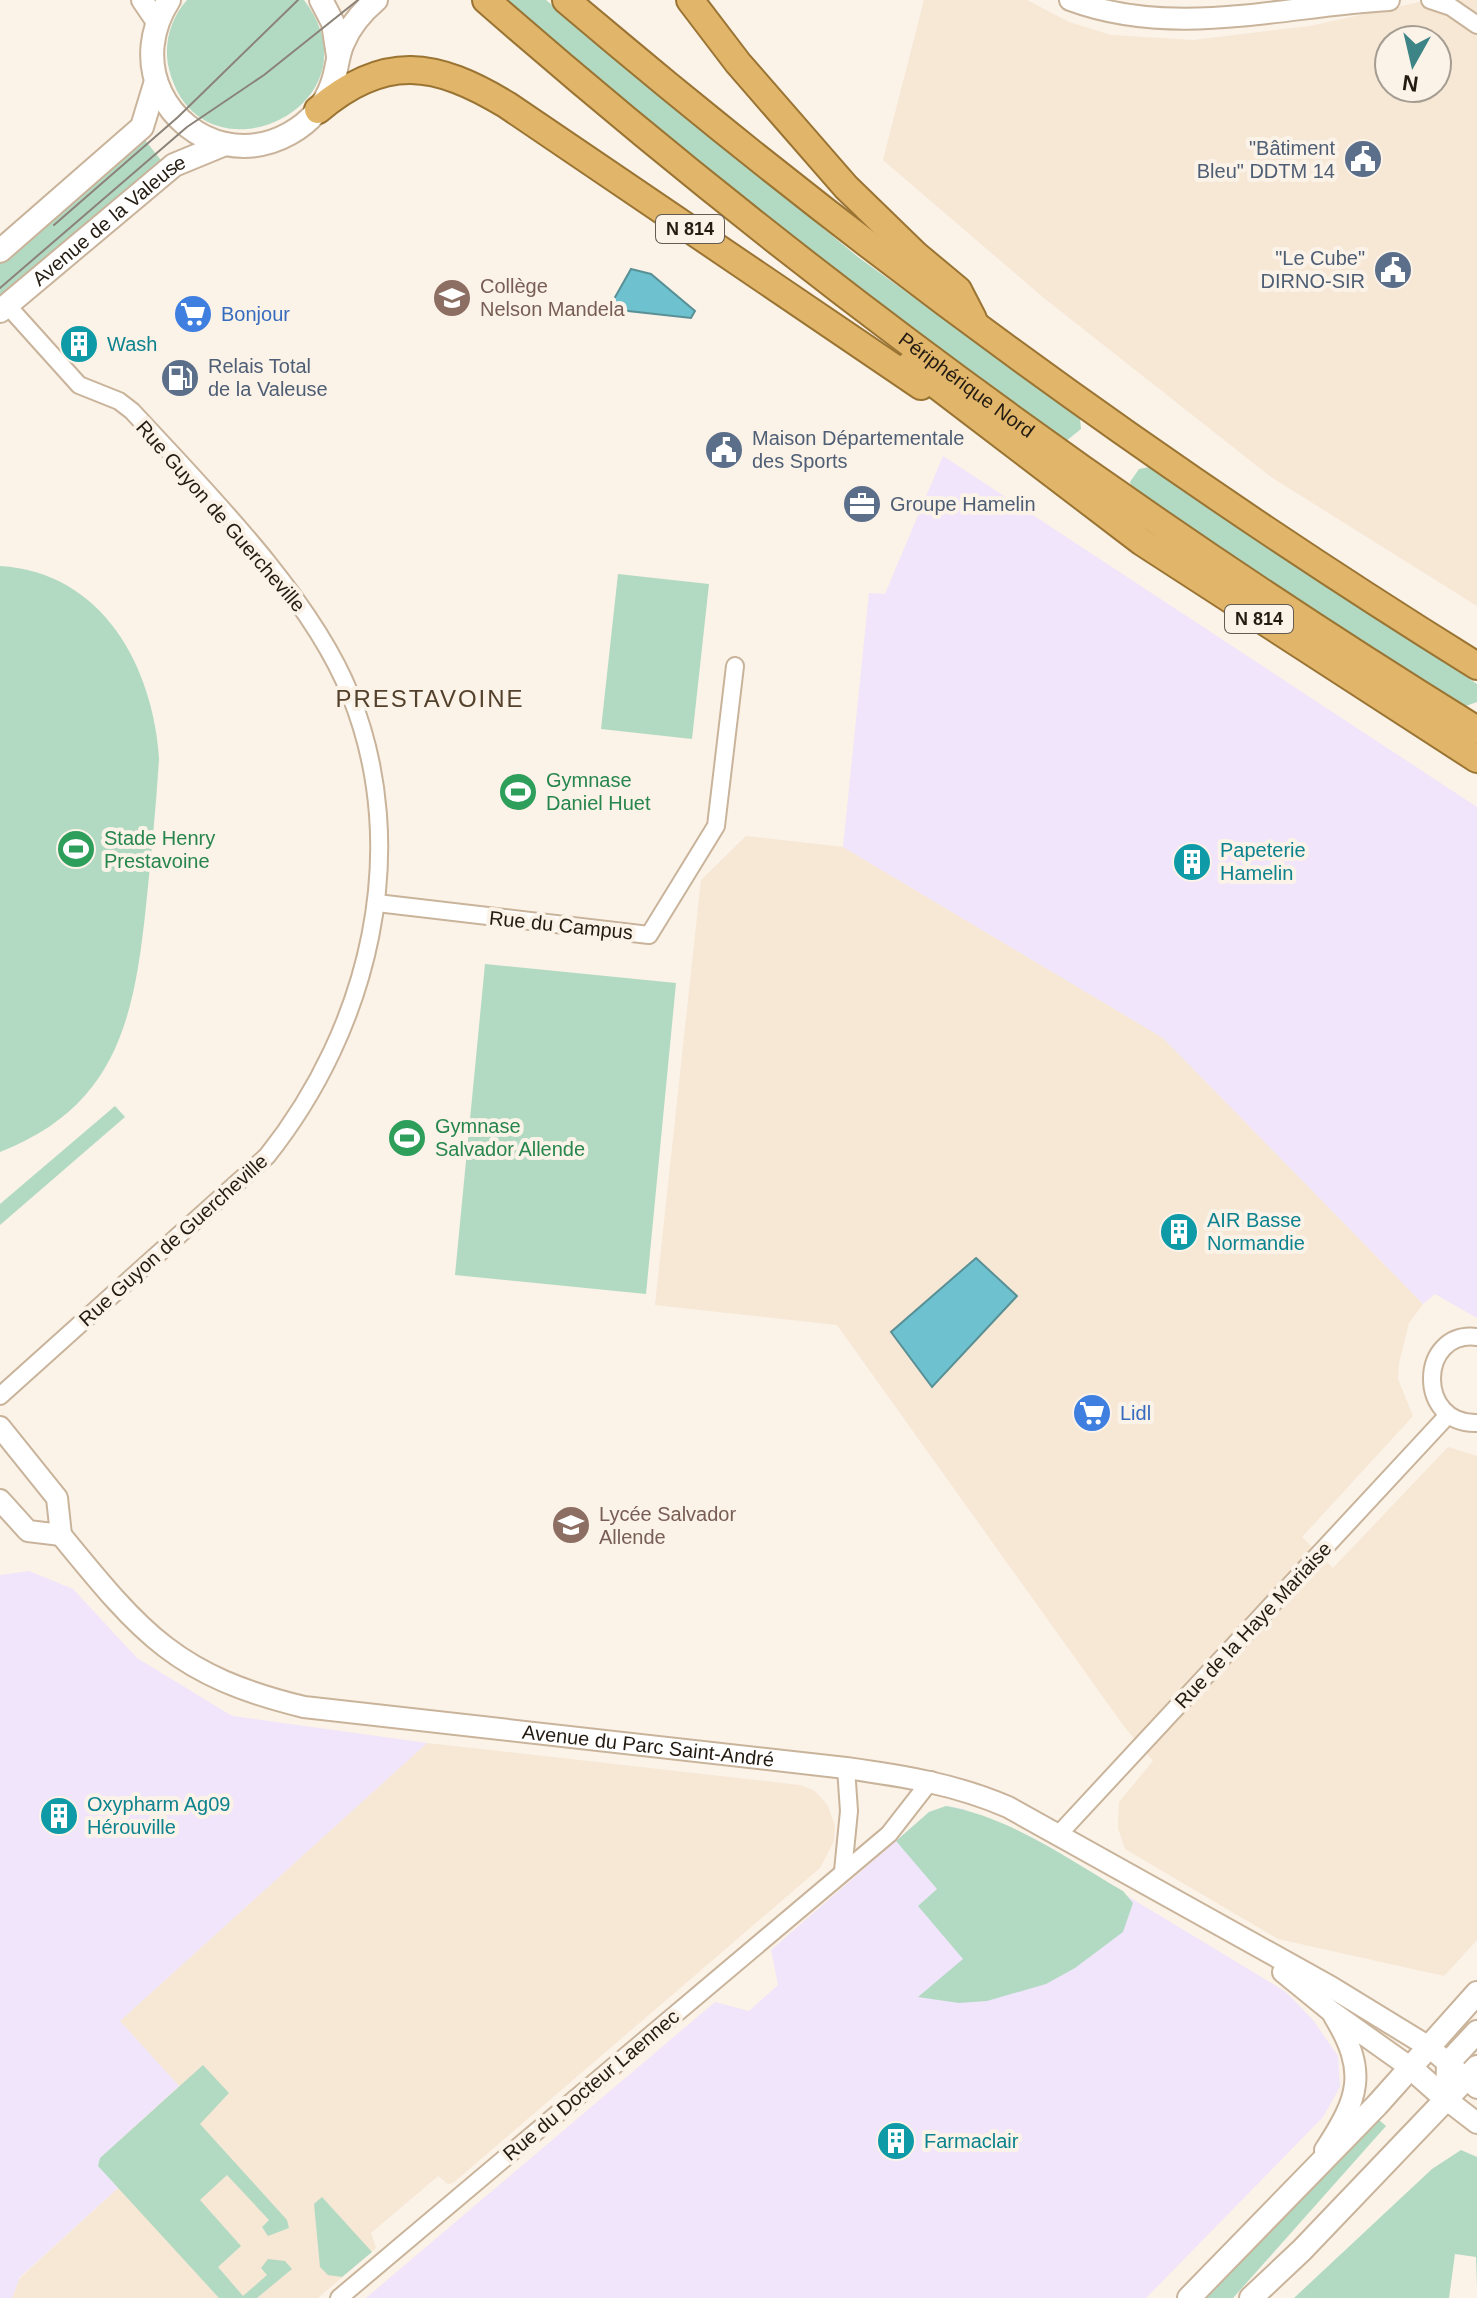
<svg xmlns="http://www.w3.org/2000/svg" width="1477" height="2298" font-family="Helvetica,sans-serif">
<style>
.commercial{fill:#f7e7d5;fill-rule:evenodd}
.industrial{fill:#f0e5fa}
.green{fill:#b2dac3}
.water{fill:#6ec1cf;stroke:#589096;stroke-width:2}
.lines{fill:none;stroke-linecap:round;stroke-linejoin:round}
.minor-casing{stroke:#c9b49b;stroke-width:20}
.tertiary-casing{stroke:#c9b49b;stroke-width:24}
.secondary-casing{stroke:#c9b49b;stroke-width:26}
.trunk-casing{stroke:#9a7433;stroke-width:30}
.minor{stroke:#fff;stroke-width:16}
.tertiary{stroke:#fff;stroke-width:20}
.secondary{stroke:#fff;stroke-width:22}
.trunk{stroke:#e2b66a;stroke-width:26}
.tram{stroke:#8b8379;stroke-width:2}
.labels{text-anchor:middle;stroke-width:8;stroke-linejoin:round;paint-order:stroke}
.shield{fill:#fbf2e8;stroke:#645c52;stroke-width:2}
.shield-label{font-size:18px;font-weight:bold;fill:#241c12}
.service-label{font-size:20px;fill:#4e5e75;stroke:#fbf2e8;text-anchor:start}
.street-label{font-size:20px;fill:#241c12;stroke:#fbf2e8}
.education-label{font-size:20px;fill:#785e54;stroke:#fbf2e8;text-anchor:start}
.shop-label{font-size:20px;fill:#366cbe;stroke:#fbf2e8;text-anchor:start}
.culture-label{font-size:20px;fill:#0d838f;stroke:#fbf2e8;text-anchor:start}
.leisure-label{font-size:20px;fill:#27864d;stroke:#fbf2e8;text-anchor:start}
.quarter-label{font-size:24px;letter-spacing:2px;fill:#54412c;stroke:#fbf2e8}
</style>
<rect width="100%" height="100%" fill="#fbf2e8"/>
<g class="commercial">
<path d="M924 0H1027L1069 22 1111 35 1193 40 1310 26 1429 0H1477V606L1271 477 1044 298 883 160ZM1389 40H1437V88H1389Z"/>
<polygon points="746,836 843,847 1163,1038 1423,1304 1409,1323 1399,1363 1398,1379 1413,1416 1302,1537 1333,1568 1448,1447 1477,1456 1477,1940 1444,1976 1278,1939 1125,1849 1118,1828 1119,1802 1153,1761 1123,1725 837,1325 655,1305 701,880"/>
<polygon points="427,1743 800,1785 815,1791 828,1806 835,1826 834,1841 820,1868 453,2183 448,2184 438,2176 371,2233 376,2248 318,2298 12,2298 20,2278 118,2188 100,2158 179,2086 120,2021"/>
</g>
<g class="industrial">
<polygon points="943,456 1477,807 1477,1318 1435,1294 1423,1304 1163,1038 843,847 869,593 885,594"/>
<polygon points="29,1571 73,1589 137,1658 232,1716 427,1743 120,2021 179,2086 100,2158 98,2166 118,2188 20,2277 12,2298 0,2298 0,1575"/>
<polygon points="946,1806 963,1809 1025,1834 1286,1992 1313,2020 1338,2056 1340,2087 1323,2117 1146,2298 366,2298 715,2002 749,2011 778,1985 771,1950 929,1812"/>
</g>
<g class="green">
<path d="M187 0H304C385 107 199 191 169 69 163 45 170 19 187 0Z"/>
<polygon points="507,0 546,0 858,257 1080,418 1081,429 1065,442 870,299 670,139"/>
<polygon points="141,135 164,164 119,196 0,300 0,264 128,153"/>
<polygon points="1150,467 1477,684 1477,702 1466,706 1343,631 1132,489 1130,482 1139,469"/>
<path d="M0 566C103 572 153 667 159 759 156 808 151 857 146 906 134 1019 117 1106 0 1152Z"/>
<polygon points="618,574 709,584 692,739 601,729"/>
<polygon points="485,964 676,983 646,1294 455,1275"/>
<polygon points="115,1106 125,1117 0,1225 0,1204"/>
<path d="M946 1806C1010 1817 1068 1859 1123 1891L1133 1903 1123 1932 1075 1968 1046 1984 987 2001 959 2003 918 1997 963 1959 918 1906 937 1889 896 1841 929 1812Z"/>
<polygon points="203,2065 229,2093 200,2124 287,2220 289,2228 268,2236 262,2227 269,2220 227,2175 200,2200 241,2246 218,2267 243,2296 267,2275 261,2268 268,2259 285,2261 292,2269 257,2298 219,2298 98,2166 100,2158"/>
<polygon points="1379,2120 1386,2126 1233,2298 1206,2298"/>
<polygon points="1461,2150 1477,2157 1477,2287 1476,2257 1455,2254 1449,2298 1294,2298 1432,2169"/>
<polygon points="322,2197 372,2252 342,2277 328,2275 320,2267 314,2204"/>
</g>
<g class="water">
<polygon points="631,269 651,274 695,311 691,318 619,310 614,299"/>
<polygon points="976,1258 1017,1296 932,1387 891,1332"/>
</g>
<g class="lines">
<g class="minor-casing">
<g id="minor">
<polyline points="1430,0 1451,7 1477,25"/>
<polyline points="377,903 649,935 716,826 735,666"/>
<path d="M1477 1337C1418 1330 1416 1425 1477 1423"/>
<path d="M0 1396 267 1156C369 1028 413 850 350 694 311 596 204 489 132 411L119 401 79 385 7 305"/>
<polyline points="1058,1835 1448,1415"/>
<polyline points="843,1871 849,1811 846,1768"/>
<polyline points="339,2298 889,1834 931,1780"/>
</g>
</g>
<g class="tertiary-casing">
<g id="tertiary">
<polyline points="142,0 157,22"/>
<path d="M1070 0C1175 39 1282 6 1389 0"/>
<polyline points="0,1427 57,1498 61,1535"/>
<polyline points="0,1500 28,1531 61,1535"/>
<path id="s1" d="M61 1535C142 1634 176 1676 304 1707L846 1768C903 1776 955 1784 1008 1807L1331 1987 1429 2047 1477 2088"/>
<polyline points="1283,1972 1332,2012 1411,2068"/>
<polyline points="1447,2100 1477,2123"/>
<path d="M1325 2150C1359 2098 1368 2072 1334 2016"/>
</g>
</g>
<g class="secondary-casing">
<g id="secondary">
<path d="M169 0C151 28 146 62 161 93 173 118 197 138 225 144 270 153 317 127 332 84 337 71 337 56 343 43 350 26 362 12 376 0"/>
<polyline points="321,0 333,23 338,56"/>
<polyline points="0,251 142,127 156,81"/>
<path id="s2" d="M0 311 174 165 225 144"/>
<polyline points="1411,2068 1447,2100"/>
<polyline points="1447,2100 1448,2063 1477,2032"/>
<polyline points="1189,2298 1377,2105 1477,1993"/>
<polyline points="1251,2298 1302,2250 1477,2067"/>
</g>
</g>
<g class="trunk-casing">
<g id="trunk">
<path id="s3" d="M486 0C795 270 1128 514 1477 730"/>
<path d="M566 0C853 244 1157 467 1477 666"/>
<polyline points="690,0 738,63 846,187 916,255 958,290 973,319"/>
<path d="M318 110C385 53 436 62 507 105L921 386"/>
<polyline points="910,365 1142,542 1477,759"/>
</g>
</g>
<use href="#minor" class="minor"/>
<use href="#tertiary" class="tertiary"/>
<use href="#secondary" class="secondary"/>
<use href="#trunk" class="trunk"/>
<g class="tram">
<polyline points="54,225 178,117 298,0"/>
<polyline points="0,288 187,127 264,75 358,0"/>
</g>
</g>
<defs>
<g id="civic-disc" transform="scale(2)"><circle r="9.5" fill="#5c6f8a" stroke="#fbf2e8"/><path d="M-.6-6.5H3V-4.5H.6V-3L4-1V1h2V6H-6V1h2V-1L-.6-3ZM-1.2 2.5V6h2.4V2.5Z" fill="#fff"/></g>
<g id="school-disc" transform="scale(2)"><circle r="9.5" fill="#8d6e63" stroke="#fbf2e8"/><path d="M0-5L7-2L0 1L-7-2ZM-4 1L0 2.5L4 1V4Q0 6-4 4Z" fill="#fff"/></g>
<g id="supermarket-disc" transform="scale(2)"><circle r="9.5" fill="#3f7fe0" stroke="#fbf2e8"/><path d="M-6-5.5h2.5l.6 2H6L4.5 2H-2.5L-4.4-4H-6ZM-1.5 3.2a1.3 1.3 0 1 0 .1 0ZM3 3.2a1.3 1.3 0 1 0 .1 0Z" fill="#fff"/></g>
<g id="building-disc" transform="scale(2)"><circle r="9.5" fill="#0f9aa8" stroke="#fbf2e8"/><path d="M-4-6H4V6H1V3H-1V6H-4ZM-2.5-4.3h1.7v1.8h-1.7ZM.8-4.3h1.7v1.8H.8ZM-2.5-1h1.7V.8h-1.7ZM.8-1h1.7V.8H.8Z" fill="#fff"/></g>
<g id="fuel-disc" transform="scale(2)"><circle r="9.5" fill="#5c6f8a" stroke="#fbf2e8"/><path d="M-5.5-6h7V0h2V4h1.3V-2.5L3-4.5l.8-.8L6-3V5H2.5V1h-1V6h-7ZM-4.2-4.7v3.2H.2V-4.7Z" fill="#fff"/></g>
<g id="office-disc" transform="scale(2)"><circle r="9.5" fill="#5c6f8a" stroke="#fbf2e8"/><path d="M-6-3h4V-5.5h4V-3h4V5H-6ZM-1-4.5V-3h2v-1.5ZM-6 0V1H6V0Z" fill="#fff"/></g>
<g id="stadium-disc" transform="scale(2)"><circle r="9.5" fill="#2e9e5b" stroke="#fbf2e8"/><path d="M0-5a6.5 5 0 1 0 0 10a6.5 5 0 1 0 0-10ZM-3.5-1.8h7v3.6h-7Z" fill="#fff"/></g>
</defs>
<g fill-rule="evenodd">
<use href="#civic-disc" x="1363" y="159"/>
<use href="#civic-disc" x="1393" y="270"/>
<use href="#school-disc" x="452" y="298"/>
<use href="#supermarket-disc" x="193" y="314"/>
<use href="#building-disc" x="79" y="344"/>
<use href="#fuel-disc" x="180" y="378"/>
<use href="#civic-disc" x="724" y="450"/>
<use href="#office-disc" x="862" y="504"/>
<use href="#stadium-disc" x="518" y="792"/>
<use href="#stadium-disc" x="76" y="849"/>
<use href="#building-disc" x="1192" y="862"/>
<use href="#stadium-disc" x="407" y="1138"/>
<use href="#building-disc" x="1179" y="1232"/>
<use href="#supermarket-disc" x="1092" y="1413"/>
<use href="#school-disc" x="571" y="1525"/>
<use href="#building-disc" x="59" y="1816"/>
<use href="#building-disc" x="896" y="2141"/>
</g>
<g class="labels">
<g class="shield">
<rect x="656" y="215" width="68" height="28" rx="6"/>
<rect x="1225" y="605" width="68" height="28" rx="6"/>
</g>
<g class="shield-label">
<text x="690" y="235">N 814</text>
<text x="1259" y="625">N 814</text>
</g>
<g class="service-label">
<text x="1335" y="155" text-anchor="end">"Bâtiment<tspan x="1335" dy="23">Bleu" DDTM 14</tspan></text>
<text x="1365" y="265" text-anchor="end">"Le Cube"<tspan x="1365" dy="23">DIRNO-SIR</tspan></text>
<text x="208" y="373">Relais Total<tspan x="208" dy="23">de la Valeuse</tspan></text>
<text x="752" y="445">Maison Départementale<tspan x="752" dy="23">des Sports</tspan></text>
<text x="890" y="511">Groupe Hamelin</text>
</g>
<g class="street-label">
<text dy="7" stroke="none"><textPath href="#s2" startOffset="142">Avenue de la Valeuse</textPath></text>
<text dy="7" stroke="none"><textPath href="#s3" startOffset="616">Périphérique Nord</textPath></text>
<text transform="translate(221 516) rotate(49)" y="7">Rue Guyon de Guercheville</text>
<text transform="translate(561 925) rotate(6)" y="7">Rue du Campus</text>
<text transform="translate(173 1240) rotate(-42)" y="7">Rue Guyon de Guercheville</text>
<text transform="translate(1253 1625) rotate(-47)" y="7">Rue de la Haye Mariaise</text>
<text dy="7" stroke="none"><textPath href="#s1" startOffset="652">Avenue du Parc Saint-André</textPath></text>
<text transform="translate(591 2085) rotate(-40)" y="7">Rue du Docteur Laennec</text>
</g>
<g class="education-label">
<text x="480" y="293">Collège<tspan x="480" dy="23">Nelson Mandela</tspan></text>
<text x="599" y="1521">Lycée Salvador<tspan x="599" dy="23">Allende</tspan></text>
</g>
<g class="shop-label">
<text x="221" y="321">Bonjour</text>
<text x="1120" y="1420">Lidl</text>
</g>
<g class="culture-label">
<text x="107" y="351">Wash</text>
<text x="1220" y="857">Papeterie<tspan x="1220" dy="23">Hamelin</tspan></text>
<text x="1207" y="1227">AIR Basse<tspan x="1207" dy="23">Normandie</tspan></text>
<text x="87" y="1811">Oxypharm Ag09<tspan x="87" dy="23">Hérouville</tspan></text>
<text x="924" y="2148">Farmaclair</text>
</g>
<g class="leisure-label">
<text x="546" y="787">Gymnase<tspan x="546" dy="23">Daniel Huet</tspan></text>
<text x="104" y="845">Stade Henry<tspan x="104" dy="23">Prestavoine</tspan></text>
<text x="435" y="1133">Gymnase<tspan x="435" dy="23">Salvador Allende</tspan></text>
</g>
<g class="quarter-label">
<text x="430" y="707">PRESTAVOINE</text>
</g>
</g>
<g transform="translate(1413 64) rotate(188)"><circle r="38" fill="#fbf2e8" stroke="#a59c92" stroke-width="2"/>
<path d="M0-6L14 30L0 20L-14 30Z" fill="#3c8485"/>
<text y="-12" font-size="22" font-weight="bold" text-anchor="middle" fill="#241c12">N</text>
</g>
</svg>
